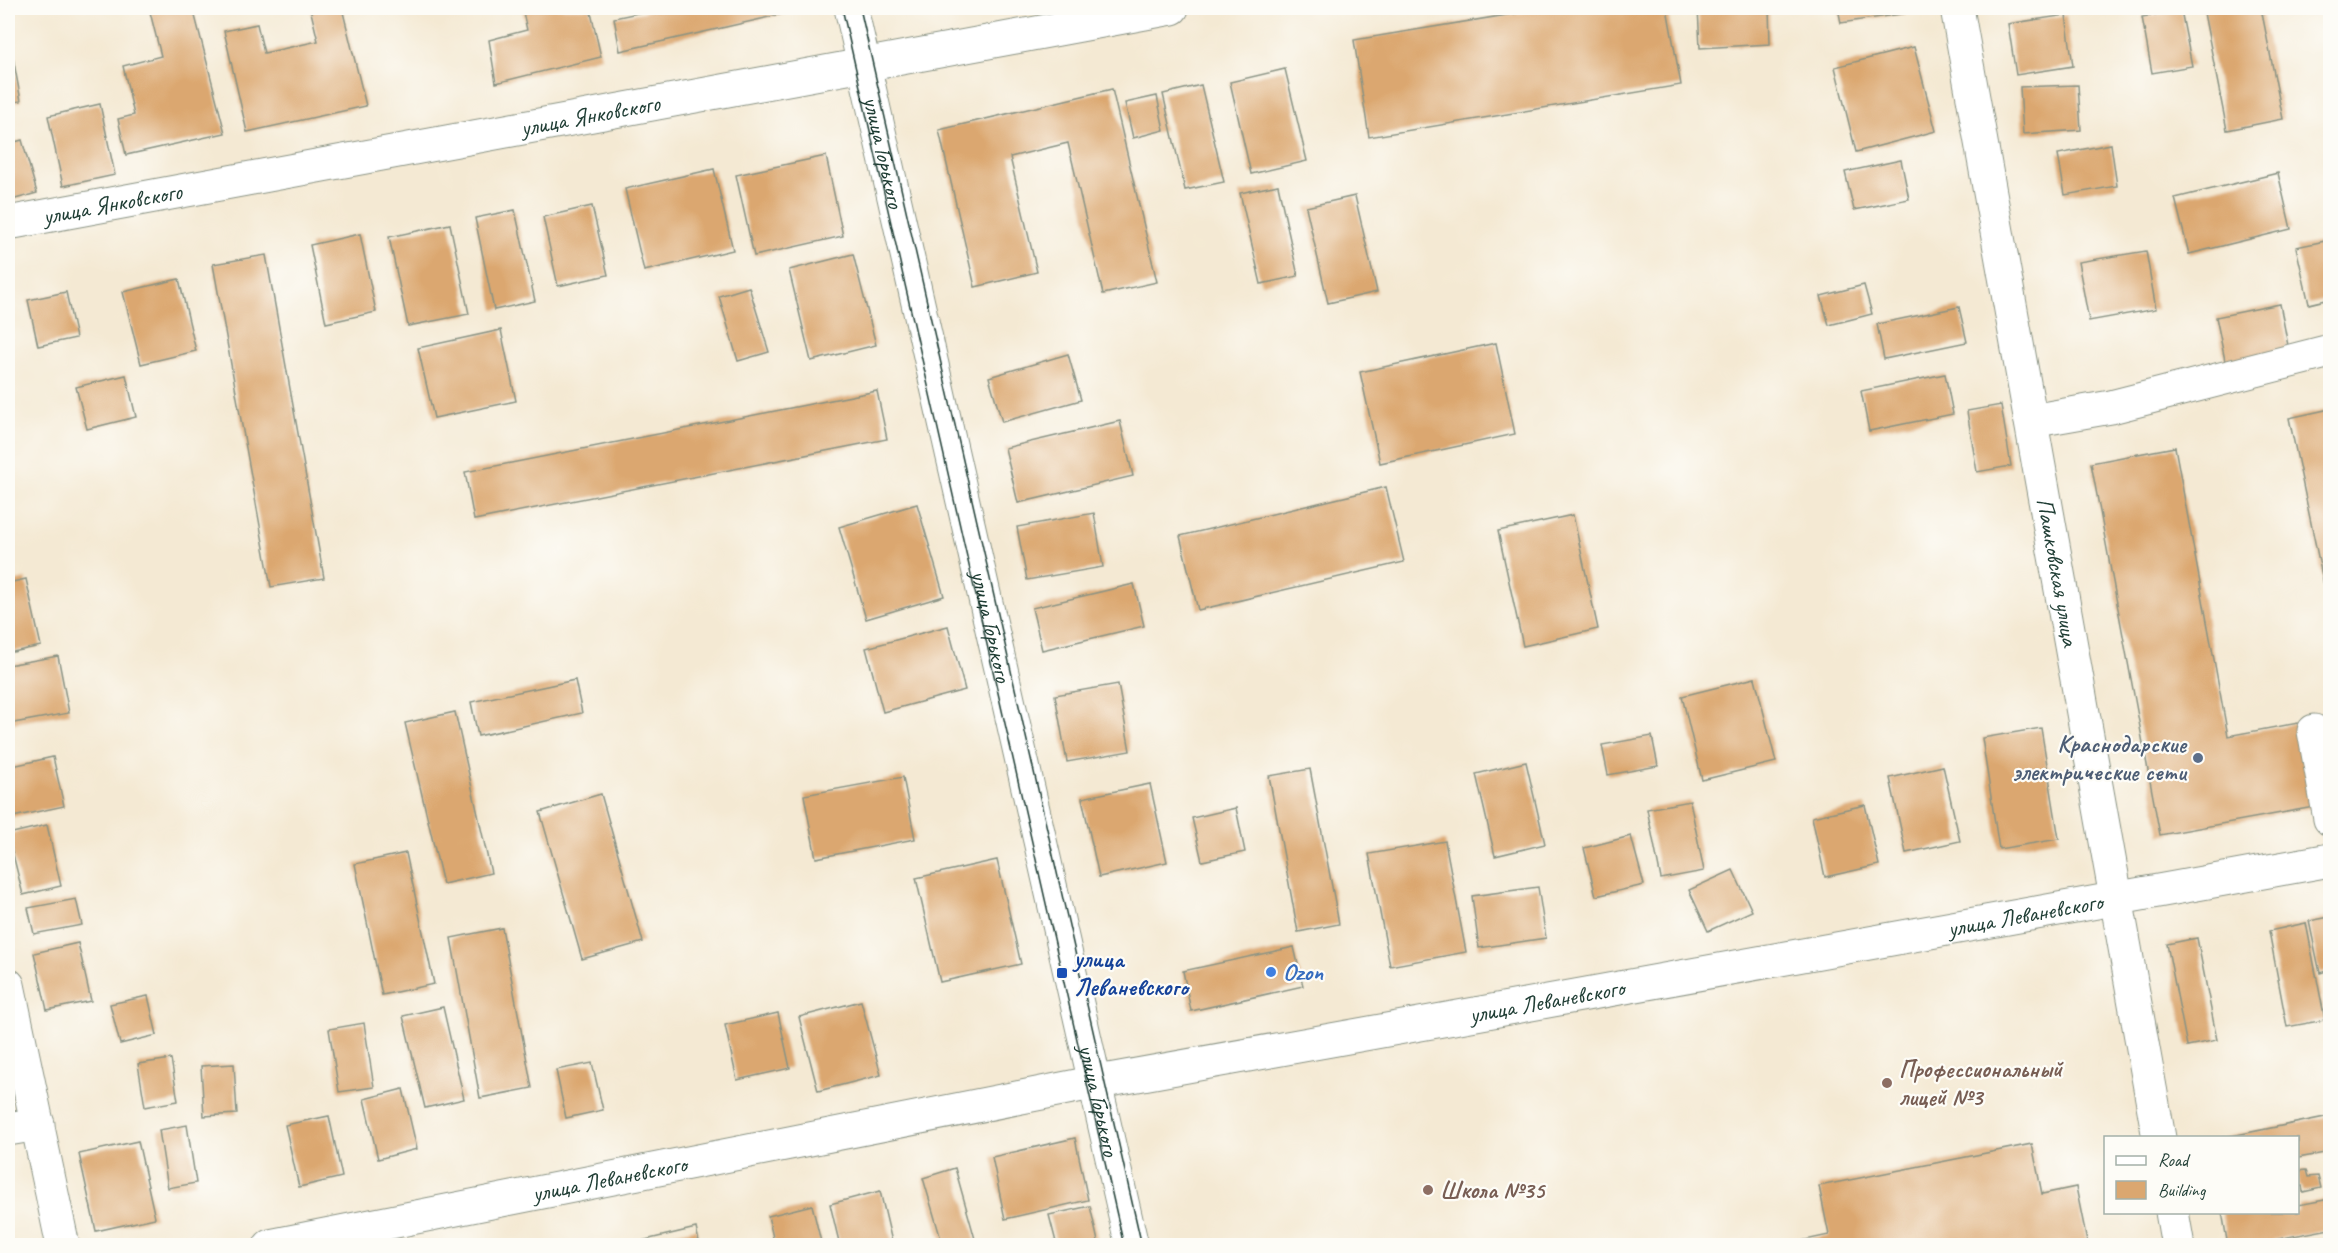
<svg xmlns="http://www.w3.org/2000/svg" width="2338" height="1253" font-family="Caveat,sans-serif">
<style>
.building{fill:#dba770}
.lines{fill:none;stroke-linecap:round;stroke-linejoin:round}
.minor-casing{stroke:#8a9384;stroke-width:35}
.minor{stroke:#fff;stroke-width:33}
.tram{stroke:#1f3d34;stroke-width:1.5}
.service-dot{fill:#5c6f8a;stroke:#fdfcf7;stroke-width:2}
.shop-dot{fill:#3f7fe0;stroke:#fdfcf7;stroke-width:2}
.transit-dot{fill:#1a4fb4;stroke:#fdfcf7;stroke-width:2}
.education-dot{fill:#8d6e63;stroke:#fdfcf7;stroke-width:2}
.labels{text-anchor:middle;stroke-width:4.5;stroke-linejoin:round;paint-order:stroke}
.street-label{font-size:24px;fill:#1f3d34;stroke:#fdfcf7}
.service-label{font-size:24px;font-weight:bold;fill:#4e5e75;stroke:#fdfcf7;text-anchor:end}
.transit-label{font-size:24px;font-weight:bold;fill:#164399;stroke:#fdfcf7;text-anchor:start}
.shop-label{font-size:24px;font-weight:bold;fill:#366cbe;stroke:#fdfcf7;text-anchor:start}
.education-label{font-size:24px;font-weight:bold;fill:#785e54;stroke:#fdfcf7;text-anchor:start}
</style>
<rect width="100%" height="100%" fill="#fdfcf7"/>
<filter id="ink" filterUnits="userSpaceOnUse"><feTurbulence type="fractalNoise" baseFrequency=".0167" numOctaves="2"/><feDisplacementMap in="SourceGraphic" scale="12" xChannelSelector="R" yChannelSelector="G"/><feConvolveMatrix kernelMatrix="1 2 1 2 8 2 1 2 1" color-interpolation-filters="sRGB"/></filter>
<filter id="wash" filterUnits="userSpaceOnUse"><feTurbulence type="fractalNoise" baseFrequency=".008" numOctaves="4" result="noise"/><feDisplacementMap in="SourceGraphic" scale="24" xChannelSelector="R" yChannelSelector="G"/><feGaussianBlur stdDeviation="1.35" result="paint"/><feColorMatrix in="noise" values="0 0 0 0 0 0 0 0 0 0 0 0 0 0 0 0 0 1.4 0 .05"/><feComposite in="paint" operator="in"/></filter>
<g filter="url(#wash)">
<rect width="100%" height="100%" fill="#f4e9d3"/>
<g id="blocks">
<g class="building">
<polygon points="149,8 193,8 225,133 126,155 118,119 134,115 123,66 161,56"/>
<polygon points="310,8 342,8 366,106 247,132 224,31 257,24 264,53 318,41"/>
<polygon points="522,8 590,8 601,57 496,83 489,40 527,30"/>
<polygon points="661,8 796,8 796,11 620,51 614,18"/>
<polygon points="1549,8 1667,8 1681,85 1369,137 1354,40"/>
<polygon points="1698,8 1769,8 1770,44 1700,48"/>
<polygon points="1838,8 1921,8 1922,11 1841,23"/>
<polygon points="2203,8 2261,8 2283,119 2227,130"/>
<polygon points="2181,10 2192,66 2152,73 2142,17"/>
<polygon points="2066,15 2073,66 2016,75 2008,24"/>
<polygon points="8,30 21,101 8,103"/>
<polygon points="1914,47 1936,131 1856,152 1835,67"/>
<polygon points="1285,69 1307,161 1251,174 1230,82"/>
<polygon points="1201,85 1224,182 1185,190 1163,94"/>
<polygon points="2078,85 2081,130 2023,134 2020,87"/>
<polygon points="1112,89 1157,282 1103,294 1068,143 1010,157 1037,272 975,287 939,130"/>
<polygon points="1157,96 1164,130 1133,138 1125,103"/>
<polygon points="100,104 115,175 63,186 48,116"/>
<polygon points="22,140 37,193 8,201 8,144"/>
<polygon points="2111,144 2117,186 2065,195 2058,154"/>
<polygon points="826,156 843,236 754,256 736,175"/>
<polygon points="1901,160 1909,199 1854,210 1845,172"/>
<polygon points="714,169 733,250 644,271 625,189"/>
<polygon points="2278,173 2291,229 2189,254 2175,198"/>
<polygon points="1278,185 1298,276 1261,284 1240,193"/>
<polygon points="1355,196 1377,292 1328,303 1306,207"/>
<polygon points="592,206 608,275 558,286 543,217"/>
<polygon points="515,210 535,301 494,310 475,218"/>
<polygon points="450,224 469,314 408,326 389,237"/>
<polygon points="360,234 376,312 326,323 310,245"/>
<polygon points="2330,240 2330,299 2309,304 2296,247"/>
<polygon points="2146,251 2156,309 2089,321 2078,262"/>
<polygon points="853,254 876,345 811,361 789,270"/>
<polygon points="266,255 324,578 271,587 213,264"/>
<polygon points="179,279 196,351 141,364 123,292"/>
<polygon points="1864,285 1872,314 1829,325 1821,296"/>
<polygon points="749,287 769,352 738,361 719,296"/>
<polygon points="66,292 76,338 38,346 28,300"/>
<polygon points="2280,304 2290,356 2227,370 2216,317"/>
<polygon points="1959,307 1967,342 1884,359 1877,324"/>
<polygon points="501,330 516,401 434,418 418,348"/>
<polygon points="1496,343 1515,434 1380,463 1360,372"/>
<polygon points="1068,354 1081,400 1002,422 989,377"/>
<polygon points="1945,374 1953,414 1869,431 1861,391"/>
<polygon points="126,375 136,417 87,429 76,387"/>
<polygon points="877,391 887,439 474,520 465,472"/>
<polygon points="2001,405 2011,466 1977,472 1967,411"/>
<polygon points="2330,409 2330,588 2325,590 2289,418"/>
<polygon points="1120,421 1133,476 1018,503 1005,448"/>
<polygon points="2175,447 2228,736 2298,723 2314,807 2160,835 2091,463"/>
<polygon points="1386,487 1404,562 1198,610 1180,536"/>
<polygon points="917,504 944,596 866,619 839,527"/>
<polygon points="1094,513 1103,567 1027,580 1017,527"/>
<polygon points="1573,515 1598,629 1523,646 1498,531"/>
<polygon points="26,579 41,646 8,653 8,583"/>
<polygon points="1134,584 1144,626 1042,650 1032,608"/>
<polygon points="948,626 965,690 883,712 866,648"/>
<polygon points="58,656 69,713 8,724 8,665"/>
<polygon points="1755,678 1776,762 1702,780 1682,696"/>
<polygon points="575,680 582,713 478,736 471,702"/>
<polygon points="1118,684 1130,751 1067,762 1055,695"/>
<polygon points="455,712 491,873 443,884 405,723"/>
<polygon points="2041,728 2059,839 1999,849 1982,738"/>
<polygon points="1652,736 1658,766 1608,775 1602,745"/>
<polygon points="53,757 64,806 8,818 8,767"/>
<polygon points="1526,762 1545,844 1495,856 1476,774"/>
<polygon points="1943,766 1960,841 1906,853 1890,778"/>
<polygon points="1310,769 1339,924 1298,932 1269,776"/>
<polygon points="903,777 915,839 816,858 804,795"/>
<polygon points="1150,784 1167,862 1099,877 1082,798"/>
<polygon points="601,794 643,942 582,959 540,812"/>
<polygon points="1690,801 1704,871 1661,879 1647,809"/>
<polygon points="1865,805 1879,865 1825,877 1812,817"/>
<polygon points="1236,808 1245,852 1202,861 1192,818"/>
<polygon points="47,825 61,886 23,895 8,834"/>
<polygon points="1631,836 1644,885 1596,896 1584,848"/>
<polygon points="1445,841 1466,952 1390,966 1369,854"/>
<polygon points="406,853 434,984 382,995 355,864"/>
<polygon points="997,860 1021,964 940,982 916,878"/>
<polygon points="1733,870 1752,911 1708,931 1689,890"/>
<polygon points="1538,887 1546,938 1479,948 1472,896"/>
<polygon points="76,899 82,925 34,934 28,908"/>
<polygon points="2330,917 2330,970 2320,973 2309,921"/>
<polygon points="2306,923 2325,1020 2287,1027 2269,931"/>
<polygon points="502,928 532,1088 480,1098 451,938"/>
<polygon points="2197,938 2217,1040 2187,1046 2167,944"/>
<polygon points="78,943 91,1001 47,1010 34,953"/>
<polygon points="1294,947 1303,986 1191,1011 1183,971"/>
<polygon points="148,996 157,1035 120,1044 110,1004"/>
<polygon points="861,1001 881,1075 818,1091 799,1017"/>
<polygon points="443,1007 464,1099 425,1108 403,1016"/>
<polygon points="778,1013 790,1068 737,1080 725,1025"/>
<polygon points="364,1023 374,1087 339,1092 329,1029"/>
<polygon points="171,1059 178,1101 145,1107 138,1064"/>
<polygon points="592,1063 603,1110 566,1118 556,1070"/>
<polygon points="234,1064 237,1114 204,1116 201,1066"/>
<polygon points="403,1089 417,1149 378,1159 364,1099"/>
<polygon points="329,1116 342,1177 299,1187 285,1125"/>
<polygon points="2330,1116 2330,1152 2298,1158 2298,1138 2222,1138"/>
<polygon points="187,1125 196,1183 168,1188 159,1130"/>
<polygon points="1075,1138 1088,1200 1005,1219 992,1157"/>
<polygon points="138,1141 155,1218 96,1231 79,1154"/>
<polygon points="2032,1144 2042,1194 2076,1187 2088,1246 2008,1246 2007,1242 1988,1246 1797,1246 1796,1242 1829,1235 1819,1186"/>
<polygon points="955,1168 977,1246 943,1246 923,1178"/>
<polygon points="2306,1170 2308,1177 2318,1176 2321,1188 2303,1192 2302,1186 2298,1187 2298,1171"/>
<polygon points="880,1191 893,1246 840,1246 830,1204"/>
<polygon points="2330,1199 2330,1229 2273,1240 2275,1246 2228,1246 2222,1212 2298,1212 2298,1205"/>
<polygon points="812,1205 822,1246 775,1246 768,1216"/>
<polygon points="1090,1206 1099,1246 1057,1246 1049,1215"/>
<polygon points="696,1228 700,1246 624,1246 624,1245"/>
</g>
</g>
</g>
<g filter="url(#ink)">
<use href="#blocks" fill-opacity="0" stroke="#8a9384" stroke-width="1.5"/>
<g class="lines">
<g class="minor-casing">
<g id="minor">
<path id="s1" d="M851 8 1132 1246"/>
<path id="s2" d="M1957 8 2159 1138"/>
<path id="s3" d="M8 223 1172 8"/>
<polyline points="2031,421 2111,407 2330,351"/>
<polyline points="2314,731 2330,819"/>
<polyline points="8,985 63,1246"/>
<polyline points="8,1129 38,1124"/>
<polyline points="2172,1212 2178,1246"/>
<path id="s4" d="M270 1246 1087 1084 2330 860"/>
</g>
</g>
<use href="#minor" class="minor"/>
<g class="tram">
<polyline points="842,8 1124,1246"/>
<polyline points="860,8 1142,1246"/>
</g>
</g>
</g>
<circle class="service-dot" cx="2198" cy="758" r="6"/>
<circle class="shop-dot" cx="1271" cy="972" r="6"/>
<rect class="transit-dot" x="1056" y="967" width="12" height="12" rx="3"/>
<g class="education-dot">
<circle cx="1887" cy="1083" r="6"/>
<circle cx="1428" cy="1190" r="6"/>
</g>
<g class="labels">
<g class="street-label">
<text dy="8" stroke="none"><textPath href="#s3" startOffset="592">улица Янковского</textPath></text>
<text dy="8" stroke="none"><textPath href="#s1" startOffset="148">улица Горького</textPath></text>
<text dy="8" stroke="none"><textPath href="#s3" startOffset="106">улица Янковского</textPath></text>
<text dy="8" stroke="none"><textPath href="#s2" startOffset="573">Пашковская улица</textPath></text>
<text dy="8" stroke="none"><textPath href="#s1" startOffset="634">улица Горького</textPath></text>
<text dy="8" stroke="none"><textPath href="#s4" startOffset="1786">улица Леваневского</textPath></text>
<text dy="8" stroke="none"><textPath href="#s4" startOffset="1300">улица Леваневского</textPath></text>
<text dy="8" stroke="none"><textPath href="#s1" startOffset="1120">улица Горького</textPath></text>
<text dy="8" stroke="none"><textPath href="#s4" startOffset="346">улица Леваневского</textPath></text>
</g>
<g class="service-label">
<text x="2186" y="752">Краснодарские<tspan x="2186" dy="28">электрические сети</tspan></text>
</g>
<g class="transit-label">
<text x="1074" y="967">улица<tspan x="1074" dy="28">Леваневского</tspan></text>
</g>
<g class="shop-label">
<text x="1283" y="980">Ozon</text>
</g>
<g class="education-label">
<text x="1899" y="1077">Профессиональный<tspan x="1899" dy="28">лицей №3</tspan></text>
<text x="1440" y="1198">Школа №35</text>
</g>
</g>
<rect width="2338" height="1253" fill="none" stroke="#fdfcf7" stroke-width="30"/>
<rect x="2104" y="1136" width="195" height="78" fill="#fdfcf7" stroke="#a4b0a9" stroke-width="1.5"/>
<rect x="2116" y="1156" width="30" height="9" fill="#ffffff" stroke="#a4b0a9" stroke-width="1.5"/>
<text x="2158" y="1166" font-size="18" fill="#1f3d34">Road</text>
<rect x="2116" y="1181" width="30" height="18" fill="#dba770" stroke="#a4b0a9" stroke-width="1.5"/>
<text x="2158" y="1196" font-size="18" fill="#1f3d34">Building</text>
</svg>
